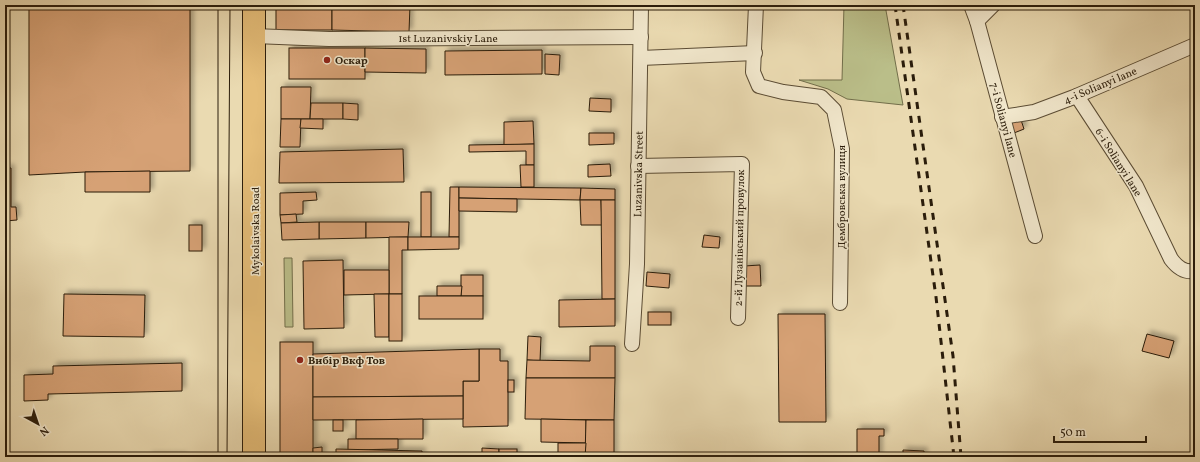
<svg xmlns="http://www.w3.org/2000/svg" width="1200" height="462" font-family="Vollkorn,serif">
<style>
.green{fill:#babe89;stroke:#726e4a}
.building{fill:#d6a175;stroke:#2b1d0b;filter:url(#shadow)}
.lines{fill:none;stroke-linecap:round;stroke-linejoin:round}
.street-casing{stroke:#5b4c34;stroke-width:16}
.primary-casing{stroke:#2b1d0b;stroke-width:24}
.street{stroke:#f1e7cc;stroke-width:14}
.primary{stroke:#e5bd78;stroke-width:22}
.tram{stroke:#2b1d0b;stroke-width:1}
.rail{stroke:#2b1d0b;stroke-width:3;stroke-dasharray:7 7;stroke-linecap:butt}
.poi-dot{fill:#8f2418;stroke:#f1e7cc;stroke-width:1.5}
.labels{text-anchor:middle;stroke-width:3;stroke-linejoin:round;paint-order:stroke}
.street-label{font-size:11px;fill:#2b1d0b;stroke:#f1e7cc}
.poi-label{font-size:11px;font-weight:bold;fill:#2b1d0b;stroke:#f1e7cc;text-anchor:start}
</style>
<defs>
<filter id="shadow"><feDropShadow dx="3.5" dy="-3.5" stdDeviation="2" flood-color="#0004"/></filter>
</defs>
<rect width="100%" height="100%" fill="#eadab1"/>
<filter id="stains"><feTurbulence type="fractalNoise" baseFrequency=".005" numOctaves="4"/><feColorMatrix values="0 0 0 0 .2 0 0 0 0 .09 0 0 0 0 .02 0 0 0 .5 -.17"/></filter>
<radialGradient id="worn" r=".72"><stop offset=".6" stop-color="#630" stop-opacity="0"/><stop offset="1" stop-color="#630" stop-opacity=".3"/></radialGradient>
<g class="green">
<polygon points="844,5 885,5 903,105 847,99 828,89 799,80 842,80"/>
<polygon points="284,258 292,258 293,327 285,327"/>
</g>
<g class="building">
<polygon points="29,5 190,5 190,171 85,172 29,175"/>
<rect x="276" y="5" width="56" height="25"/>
<polygon points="332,5 410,5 409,32 332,30"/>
<rect x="289" y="48" width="76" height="31"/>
<polygon points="365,48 426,49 426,73 365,72"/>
<polygon points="542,50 542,74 445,75 445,51"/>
<polygon points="545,54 560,55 559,75 545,74"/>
<polygon points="281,87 311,87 310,119 281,119"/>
<polygon points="590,98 611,99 611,112 589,111"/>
<polygon points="311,103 343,103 343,119 310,119"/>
<polygon points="343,103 358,104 358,120 343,119"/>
<polygon points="281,119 301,119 300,147 280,147"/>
<polygon points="301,119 323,119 323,129 300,128"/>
<polygon points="1021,120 1024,129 1014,133 1011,123"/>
<polygon points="533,121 534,144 504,145 504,122"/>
<polygon points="589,133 614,133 614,144 589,145"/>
<polygon points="534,144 534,165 526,165 526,151 469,152 469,145"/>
<polygon points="403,149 404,182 279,183 280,152"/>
<polygon points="610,164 611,176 588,177 588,165"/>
<polygon points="520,165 534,165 534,187 521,187"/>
<polygon points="5,168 11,168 11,207 16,207 17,220 5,221"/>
<polygon points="150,171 150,192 85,192 85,172"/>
<polygon points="450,187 459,187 459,237 449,237"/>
<polygon points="459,187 581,188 580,200 459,198"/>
<polygon points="581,188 615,189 615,200 580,200"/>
<polygon points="316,192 317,200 303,201 303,214 280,215 280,193"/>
<rect x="421" y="192" width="10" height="45"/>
<polygon points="459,198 517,199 517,212 459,211"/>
<polygon points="580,200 601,200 602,225 581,225"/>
<polygon points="601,200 615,200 615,299 602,299"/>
<polygon points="296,214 297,222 281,223 280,215"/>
<polygon points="319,222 366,222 366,238 319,239"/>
<polygon points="319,222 319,239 282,240 281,223"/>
<polygon points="366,222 409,222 408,237 366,238"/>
<rect x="189" y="225" width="13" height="26"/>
<polygon points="704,235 720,237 719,248 702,247"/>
<polygon points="389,237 408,237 408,250 402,250 402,294 389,294"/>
<polygon points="408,237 459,237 459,249 408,250"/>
<polygon points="343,260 344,328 304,329 303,261"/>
<polygon points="760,265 761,286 744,286 744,266"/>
<polygon points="344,270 389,270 389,294 344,295"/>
<polygon points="647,272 670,274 669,288 646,286"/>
<rect x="461" y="275" width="22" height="21"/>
<polygon points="437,286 462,286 461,296 437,296"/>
<polygon points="64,294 145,295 144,337 63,336"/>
<polygon points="374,294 389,294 389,337 375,337"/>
<rect x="389" y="294" width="13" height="47"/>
<rect x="419" y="296" width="64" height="23"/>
<polygon points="615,299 615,326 559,327 559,300"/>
<rect x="648" y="312" width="23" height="13"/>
<polygon points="778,314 825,314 826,422 779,422"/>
<polygon points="1147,334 1174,341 1169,358 1142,351"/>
<polygon points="528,336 541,337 540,361 527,360"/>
<rect x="280" y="342" width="33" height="115"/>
<polygon points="590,346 615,346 615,378 526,378 527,360 590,361"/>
<polygon points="479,349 500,349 500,361 508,361 508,426 463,427 463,381 479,381"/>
<polygon points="479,349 479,381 463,381 463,396 313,397 313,354"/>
<polygon points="182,363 182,391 48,394 48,400 24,401 24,375 53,374 53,366"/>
<polygon points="526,378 615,378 614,420 525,419"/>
<rect x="508" y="380" width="6" height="12"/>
<polygon points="463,396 463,419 313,420 313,397"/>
<polygon points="423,419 423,439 356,439 356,420"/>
<polygon points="541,419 586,420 586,443 541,442"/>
<rect x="333" y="420" width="10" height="11"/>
<polygon points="586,420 614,420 614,457 585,457"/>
<polygon points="857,429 884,429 884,436 879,436 879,457 857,457"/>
<polygon points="348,439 398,439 398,449 348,450"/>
<polygon points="558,443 586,443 585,457 558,457"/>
<polygon points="322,447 322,457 313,457 313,448"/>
<polygon points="482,448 499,449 499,457 482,457"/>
<polygon points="336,449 422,451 422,457 336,457"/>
<rect x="499" y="449" width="18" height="8"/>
<polygon points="903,450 924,451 924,457 903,457"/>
<rect x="149" y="456" width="34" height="1"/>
</g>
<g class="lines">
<g class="street-casing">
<g id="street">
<polyline points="756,5 753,72 759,86 783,92 821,97 834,110 842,149 840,303"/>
<polyline points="971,5 977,21 1035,236"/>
<polyline points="977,21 993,5"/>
<polyline points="254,36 329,39 641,37"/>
<polyline points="641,58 755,53"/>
<path d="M1077 96 1136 186 1171 259C1177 267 1184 273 1195 271"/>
<polyline points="1002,117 1034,112 1074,97 1195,45"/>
<polyline points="638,166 742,164 738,318"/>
<polyline points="632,344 637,264 641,5"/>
</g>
</g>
<g class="primary-casing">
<polyline id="primary" points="254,5 254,457"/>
</g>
<use href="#street" class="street"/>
<use href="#primary" class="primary"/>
<g class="tram">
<polyline points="218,457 218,5"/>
<polyline points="227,457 230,5"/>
</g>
<g class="rail">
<polyline points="895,5 936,297 954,457"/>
<polyline points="903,5 953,356 961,457"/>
</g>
</g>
<g class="poi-dot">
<circle cx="327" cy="60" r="4"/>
<circle cx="300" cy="360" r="4"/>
</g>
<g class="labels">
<g class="street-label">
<text x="448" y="42">1st Luzanivskiy Lane</text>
<text transform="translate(1100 85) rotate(-23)" y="4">4-i Solianyi lane</text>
<text transform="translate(1004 120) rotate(75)" y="4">7-i Solianyi lane</text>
<text transform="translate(1119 162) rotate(58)" y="4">6-i Solianyi lane</text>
<text transform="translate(638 174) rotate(-89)" y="4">Luzanivska Street</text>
<text transform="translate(841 197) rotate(-90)" y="4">Дембровська вулиця</text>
<text transform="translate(255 231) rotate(-90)" y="4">Mykolaivska Road</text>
<text transform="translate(739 238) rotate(-89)" y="4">2-й Лузанівський провулок</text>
</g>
<g class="poi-label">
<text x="335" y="64">Оскар</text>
<text x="308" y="364">Вибір Вкф Тов</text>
</g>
</g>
<rect width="1200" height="462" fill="none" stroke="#eadab1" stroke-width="20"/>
<rect x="6" y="6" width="1188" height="450" fill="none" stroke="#2b1d0b" stroke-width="2"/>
<rect x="10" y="10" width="1180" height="442" fill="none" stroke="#2b1d0b"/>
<g transform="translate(38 424) rotate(140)" stroke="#f1e7cc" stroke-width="3" paint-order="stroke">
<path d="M0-3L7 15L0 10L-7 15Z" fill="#2b1d0b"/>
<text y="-6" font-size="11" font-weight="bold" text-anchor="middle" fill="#2b1d0b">N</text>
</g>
<path d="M1054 436v6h92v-6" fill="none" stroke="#2b1d0b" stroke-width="2"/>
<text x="1060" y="436" font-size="12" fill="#2b1d0b" stroke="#f1e7cc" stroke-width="3" paint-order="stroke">50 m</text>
<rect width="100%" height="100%" filter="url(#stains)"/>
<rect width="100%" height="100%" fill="url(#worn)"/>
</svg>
